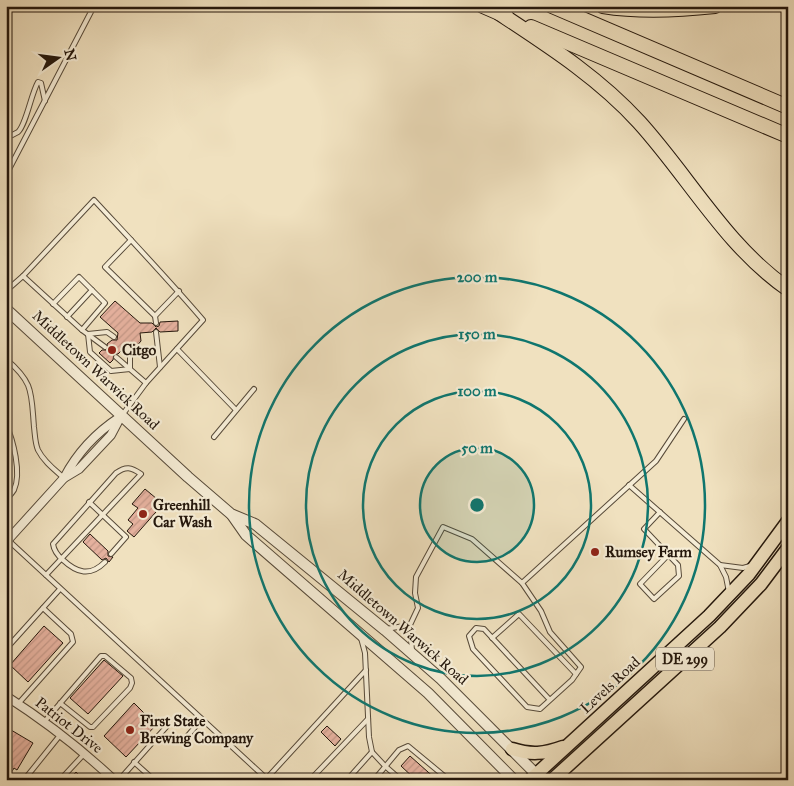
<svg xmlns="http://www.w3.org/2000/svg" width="794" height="786" font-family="'IM FELL Great Primer',serif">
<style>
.building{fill:url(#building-hatch);stroke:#24170c}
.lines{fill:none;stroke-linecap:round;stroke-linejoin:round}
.service-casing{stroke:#574a39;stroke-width:6}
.minor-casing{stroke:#574a39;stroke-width:10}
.tertiary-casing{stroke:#574a39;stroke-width:12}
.primary-casing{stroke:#24170c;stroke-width:15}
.motorway-casing{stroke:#24170c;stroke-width:16}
.service{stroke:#f5ecd5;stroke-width:4}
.minor{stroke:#f5ecd5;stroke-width:8}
.tertiary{stroke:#f5ecd5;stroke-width:10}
.primary{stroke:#f0e1bf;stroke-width:12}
.motorway{stroke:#f0e1bf;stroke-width:14}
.ring{fill:none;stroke:#0f766e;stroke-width:2.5}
.poi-dot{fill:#8f2418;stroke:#f5ecd5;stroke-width:2}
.labels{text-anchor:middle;stroke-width:4.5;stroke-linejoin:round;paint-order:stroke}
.shield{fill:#f5ecd5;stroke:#635748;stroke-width:1}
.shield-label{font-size:14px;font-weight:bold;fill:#24170c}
.poi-label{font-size:15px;font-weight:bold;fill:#24170c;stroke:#f5ecd5;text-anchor:start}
.street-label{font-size:15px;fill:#24170c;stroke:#f5ecd5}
.centre{fill:#0f766e;stroke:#f5ecd5;stroke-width:2.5}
.ring-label{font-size:15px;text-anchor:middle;font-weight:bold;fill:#0f766e;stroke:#f5ecd5;stroke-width:4.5;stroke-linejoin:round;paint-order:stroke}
</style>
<defs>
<pattern id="building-hatch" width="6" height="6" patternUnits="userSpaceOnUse" patternTransform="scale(1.25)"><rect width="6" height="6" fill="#e5b19e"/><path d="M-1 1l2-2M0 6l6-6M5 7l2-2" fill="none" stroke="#c49887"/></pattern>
</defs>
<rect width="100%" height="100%" fill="#f0e1bf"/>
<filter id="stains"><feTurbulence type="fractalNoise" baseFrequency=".004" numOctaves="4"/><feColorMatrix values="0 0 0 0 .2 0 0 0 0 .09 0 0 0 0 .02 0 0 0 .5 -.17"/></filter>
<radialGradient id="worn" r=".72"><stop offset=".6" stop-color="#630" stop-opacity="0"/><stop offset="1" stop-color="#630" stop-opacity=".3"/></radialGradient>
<g class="building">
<polygon points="115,301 140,323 152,323 156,327 159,326 160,322 178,321 178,331 160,332 156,328 152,332 140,333 141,341 134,349 128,343 123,344 121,347 122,350 118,354 114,354 113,360 110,363 99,353 102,350 108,350 107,344 112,340 117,340 118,333 100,317"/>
<polygon points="145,489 163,504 134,537 127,531 133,524 128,520 138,508 132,504"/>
<polygon points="90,534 108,551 108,556 113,557 109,562 106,558 102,560 83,542"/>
<polygon points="44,626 63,643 28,682 10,665"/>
<polygon points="104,660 123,676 88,714 70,698"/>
<polygon points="134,703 156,725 126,757 104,736"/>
<polygon points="327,726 341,739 335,746 321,732"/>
<polygon points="6,727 33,743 17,770 14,768 7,780"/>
<polygon points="410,756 437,780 416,780 401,766"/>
<polygon points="76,772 84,780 69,780"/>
</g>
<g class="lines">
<g class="service-casing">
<g id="service">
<path d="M6 137C10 136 15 134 18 132 26 125 31 94 38 82L41 83 45 101"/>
<polyline points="6,175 94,6"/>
<polyline points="131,240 105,267 155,316 156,323"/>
<polyline points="23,276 82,330 105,347"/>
<path d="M6 291 23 276 94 200C131 240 168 279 203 320L146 383 123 414"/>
<polyline points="53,304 79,277 92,290 67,317"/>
<polyline points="155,316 179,291"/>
<polyline points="82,330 105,303 92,290"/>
<polyline points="156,332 160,367"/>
<polyline points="114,337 107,332 88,334 90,352 111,371 130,369 130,352 125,347"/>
<polyline points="177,349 236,410"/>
<polyline points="116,357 146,383"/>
<path d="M6 359C34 383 31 392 34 427 35 435 35 443 38 450 44 462 55 470 64 478"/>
<path d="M6 424C13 440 22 473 14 490 12 493 9 497 6 499"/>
<polyline points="214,437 254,389"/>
<polyline points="629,485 720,565 726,577 729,592"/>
<polyline points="89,502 126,537 111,554"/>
<polyline points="660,512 644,529 678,565 679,576 654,599 640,584 668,555"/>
<polyline points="8,540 268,780"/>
<polyline points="720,565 743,568 750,566"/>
<path d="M46 575 141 474C131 467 126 466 116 473L53 544C54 551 57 555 63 560 77 573 90 577 105 562"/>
<polyline points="522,583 541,611 550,632 581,667 572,680 540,709 527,707 473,649 469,636 476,628 484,629 550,700"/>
<polyline points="410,625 418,608 415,593 416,577 443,527 472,539 522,583 656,461 684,419"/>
<polyline points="386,629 410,625 412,651"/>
<polyline points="361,638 365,653 369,737 372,752 385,766 401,780"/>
<polyline points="492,638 519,614 576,674"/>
<polyline points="6,649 60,589"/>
<polyline points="18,704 73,642 71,634 43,608"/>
<polyline points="45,721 101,656 105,656 131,678 132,683 130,688 93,727 90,727 60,703"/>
<polyline points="184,740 202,719"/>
<polyline points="134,762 154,780"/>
<polyline points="267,778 366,670"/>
<polyline points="24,780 61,734"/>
<polyline points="60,780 85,753"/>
<polyline points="119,780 168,725"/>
<polyline points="310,780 368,719"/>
<polyline points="347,780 372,752"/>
<polyline points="374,780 399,750 408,746 449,780"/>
</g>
</g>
<g class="minor-casing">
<g id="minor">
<path d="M64 478C77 453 97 432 120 417"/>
<polyline points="6,542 64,478 79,469 111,435 121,416"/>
<path d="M6 696C45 721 80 748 114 780"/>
</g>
</g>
<g class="tertiary-casing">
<g id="tertiary">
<polyline points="6,309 188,477 231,514 255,524 385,630 441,679 537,775"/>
<polyline points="232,515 246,535 428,693 514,780"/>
</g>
</g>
<g class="primary-casing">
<g id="primary">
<path d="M512 749C531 755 544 754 563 747"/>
<polyline points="530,780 709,616 749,574 788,521"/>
<polyline points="552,780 720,627 761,584 788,548"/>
</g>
</g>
<g class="motorway-casing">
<g id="motorway">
<polyline points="483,6 506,16"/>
<polyline points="552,6 788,107"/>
<path d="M603 6C640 12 678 10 715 6"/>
<path d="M499 13C549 46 599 78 639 122 689 177 726 246 788 289"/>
<polyline points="531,27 788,136"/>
</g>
</g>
<use href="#service" class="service"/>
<use href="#minor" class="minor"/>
<use href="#tertiary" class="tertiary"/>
<use href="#primary" class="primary"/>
<use href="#motorway" class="motorway"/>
</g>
<circle cx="477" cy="505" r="57" fill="#0f766e" fill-opacity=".12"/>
<g class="ring">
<circle cx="477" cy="505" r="57"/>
<circle cx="477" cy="505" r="114"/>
<circle cx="477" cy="505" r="171"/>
<circle cx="477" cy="505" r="228"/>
</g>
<g class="poi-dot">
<circle cx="112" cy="350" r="5"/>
<circle cx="143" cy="514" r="5"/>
<circle cx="595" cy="552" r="5"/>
<circle cx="130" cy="730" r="5"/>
</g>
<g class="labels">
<rect class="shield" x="656" y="647.5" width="58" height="23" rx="4"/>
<g class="shield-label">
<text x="685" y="664">DE 299</text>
</g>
<g class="poi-label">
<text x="122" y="355">Citgo</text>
<text x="153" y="510">Greenhill<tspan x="153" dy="17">Car Wash</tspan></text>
<text x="605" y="557">Rumsey Farm</text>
<text x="140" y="726">First State<tspan x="140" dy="17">Brewing Company</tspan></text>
</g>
<g class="street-label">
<text transform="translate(96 370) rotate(43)" y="5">Middletown Warwick Road</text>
<text transform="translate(403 627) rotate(41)" y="5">Middletown Warwick Road</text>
<text transform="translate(610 685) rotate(-43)" y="5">Levels Road</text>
<text transform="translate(69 725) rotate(38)" y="5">Patriot Drive</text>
</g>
</g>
<circle cx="477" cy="505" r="8" class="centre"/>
<g class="ring-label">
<text x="477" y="282">200 m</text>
<text x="477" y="339">150 m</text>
<text x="477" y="396">100 m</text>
<text x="477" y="453">50 m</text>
</g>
<rect width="794" height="786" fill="none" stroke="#f0e1bf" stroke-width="25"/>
<rect x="8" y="8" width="779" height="771" fill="none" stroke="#24170c" stroke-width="2.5"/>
<rect x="12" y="12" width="769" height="761" fill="none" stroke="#24170c"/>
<g transform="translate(58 58) rotate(76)" stroke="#f5ecd5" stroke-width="4" paint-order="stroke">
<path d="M0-4L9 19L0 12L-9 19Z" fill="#24170c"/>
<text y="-8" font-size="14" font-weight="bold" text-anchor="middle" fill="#24170c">N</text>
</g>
<rect width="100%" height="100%" filter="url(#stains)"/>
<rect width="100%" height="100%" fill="url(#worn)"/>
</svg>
